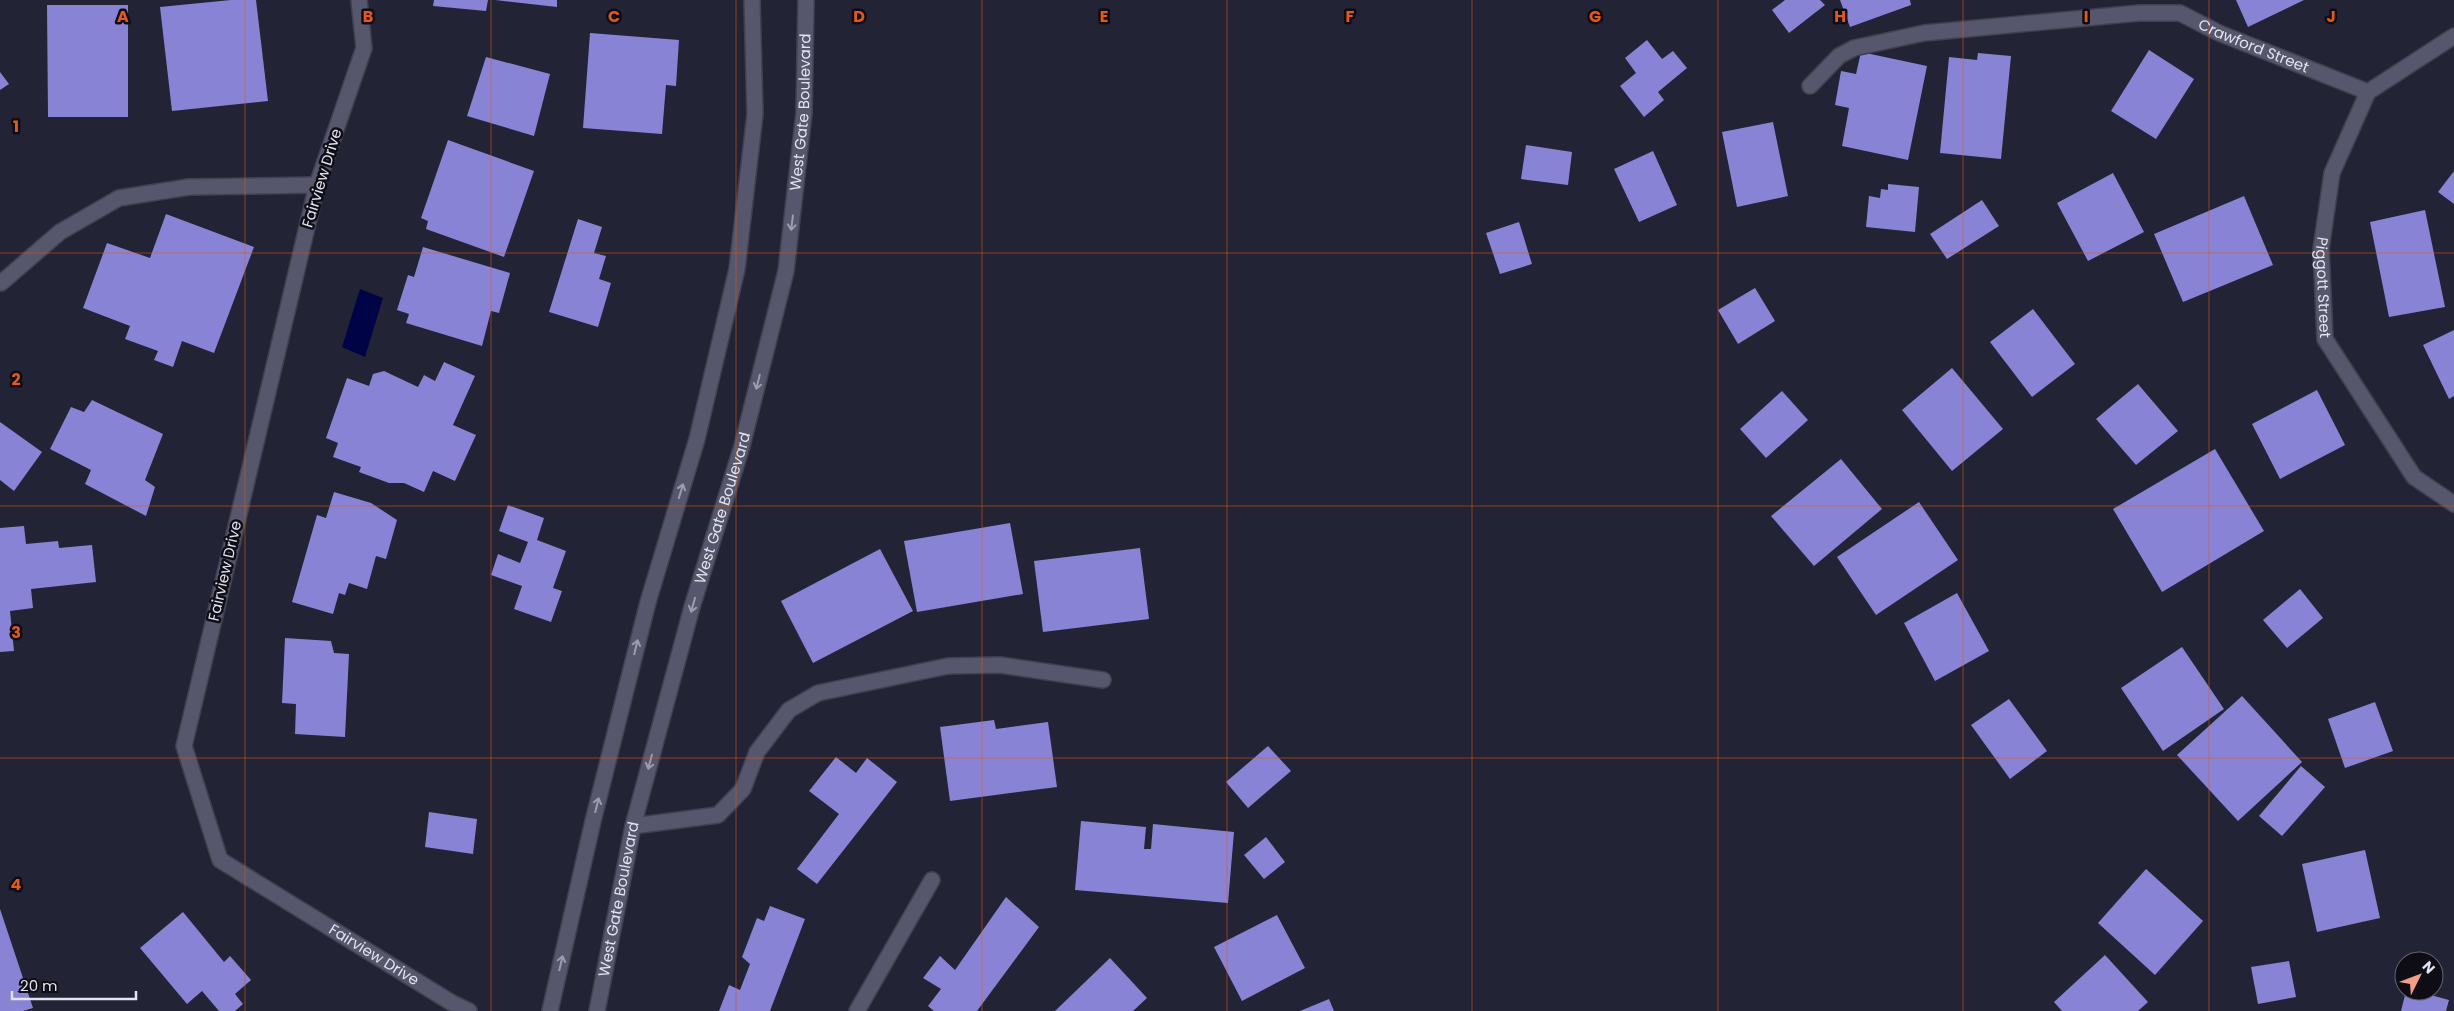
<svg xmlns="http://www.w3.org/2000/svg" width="2454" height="1011" font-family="Poppins,sans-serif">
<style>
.water{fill:#000346}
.building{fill:#8883d5}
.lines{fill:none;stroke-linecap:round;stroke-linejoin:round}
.minor-casing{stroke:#404050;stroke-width:18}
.tertiary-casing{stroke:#404050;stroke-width:18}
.minor{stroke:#56566c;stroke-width:15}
.tertiary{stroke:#56566c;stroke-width:15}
.oneway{stroke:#9c9dae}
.grid{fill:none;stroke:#e8590c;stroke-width:1;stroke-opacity:0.55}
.labels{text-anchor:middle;stroke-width:5;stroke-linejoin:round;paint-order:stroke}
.street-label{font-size:15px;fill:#e3e4f0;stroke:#0e0d16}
.grid-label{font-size:16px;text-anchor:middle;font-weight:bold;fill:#e8590c;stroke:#0e0d16;stroke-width:5;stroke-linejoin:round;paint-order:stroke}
</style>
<rect width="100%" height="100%" fill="#232336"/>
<polygon class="water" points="360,289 383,298 365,357 342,347"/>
<g class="building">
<polygon points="231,0 256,0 268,101 172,111 160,7"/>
<polygon points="434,0 488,0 486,11 433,6"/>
<polygon points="495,0 557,0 557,7"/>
<polygon points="1785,0 1820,0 1825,5 1789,33 1772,10"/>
<polygon points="1840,0 1910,0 1911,5 1850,27"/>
<polygon points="2236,0 2304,0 2248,27"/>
<polygon points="47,5 128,5 128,117 48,117"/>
<polygon points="590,33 679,40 676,86 666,85 662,134 583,128"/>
<polygon points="1647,40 1662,59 1673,51 1687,68 1658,92 1664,100 1644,117 1620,86 1636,73 1625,58"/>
<polygon points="2149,50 2194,79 2156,139 2111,111"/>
<polygon points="1861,52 1927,66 1908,160 1842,146 1849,108 1835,105 1841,71 1856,74"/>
<polygon points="1978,53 2011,56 2001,159 1940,153 1949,57 1977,60"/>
<polygon points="486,57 550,74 534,136 467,116"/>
<polygon points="0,72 9,84 0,90"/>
<polygon points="1773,122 1788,196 1737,207 1722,132"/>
<polygon points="448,140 534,171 504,257 426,229 428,221 421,218"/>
<polygon points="1526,145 1572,152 1568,185 1521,179"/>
<polygon points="1653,151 1677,205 1639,222 1614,169"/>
<polygon points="2454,171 2454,204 2438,192"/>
<polygon points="2113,173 2144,232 2088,261 2057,203"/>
<polygon points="1888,184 1919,187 1915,232 1866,227 1869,196 1880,198 1881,189 1888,190"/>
<polygon points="2244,196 2273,265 2183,302 2154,234"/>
<polygon points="1982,200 1999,226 1947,259 1930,234"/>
<polygon points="2425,210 2445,307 2389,317 2370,222"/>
<polygon points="166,214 254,247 214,353 182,341 173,367 154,360 158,351 125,339 130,326 83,308 107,243 150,258"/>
<polygon points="578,219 602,227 594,253 606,256 599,279 611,283 598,327 549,312"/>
<polygon points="1519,222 1532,264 1500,274 1486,233"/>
<polygon points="423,247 510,273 499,313 491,311 482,346 406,323 409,314 397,310 408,275 414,277"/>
<polygon points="1755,288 1775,321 1738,344 1718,310"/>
<polygon points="2033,309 2075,364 2032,397 1990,342"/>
<polygon points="2454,330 2454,396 2449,399 2423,345"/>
<polygon points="444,362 475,376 453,425 476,435 455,481 433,471 424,492 404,483 389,483 359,472 361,467 333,457 338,443 326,438 347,378 369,386 373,374 384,371 418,387 424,375 435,381"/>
<polygon points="1952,368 2003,429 1952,471 1902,410"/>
<polygon points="2138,384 2178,431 2136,465 2096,419"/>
<polygon points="2317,390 2345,445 2280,479 2252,424"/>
<polygon points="1782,391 1808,420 1766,458 1740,429"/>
<polygon points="92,400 163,434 145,480 155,487 146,516 85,484 91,470 50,449 71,407 84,412"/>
<polygon points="0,422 42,452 14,491 0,480"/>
<polygon points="2215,449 2264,531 2162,592 2113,509"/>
<polygon points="1841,459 1882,509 1814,566 1771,516"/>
<polygon points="334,492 371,503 397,520 386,559 376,556 367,589 349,583 345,595 339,593 333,614 292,602 317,515 326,518"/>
<polygon points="1919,502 1958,560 1876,615 1837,557"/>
<polygon points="508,505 544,518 537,540 566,551 553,588 562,591 551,622 514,609 522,586 491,575 498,554 520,563 528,542 499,531"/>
<polygon points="1010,523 1023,594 917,612 904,541"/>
<polygon points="24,526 26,544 58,541 59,548 92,545 96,582 31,589 33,608 10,611 14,651 0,652 0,528"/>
<polygon points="1140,548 1149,619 1043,632 1034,561"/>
<polygon points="880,549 913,611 813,663 781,601"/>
<polygon points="2300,589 2323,618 2287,648 2263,620"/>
<polygon points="1957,593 1989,651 1935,681 1904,623"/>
<polygon points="285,638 331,641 334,653 349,654 345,737 295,734 296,704 282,703"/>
<polygon points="2182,647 2224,709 2163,751 2121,688"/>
<polygon points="2242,696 2302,762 2238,821 2177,755"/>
<polygon points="2009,699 2047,751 2010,779 1971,725"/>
<polygon points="2375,702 2393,751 2345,768 2328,719"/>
<polygon points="994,720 996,729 1048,722 1057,787 950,801 940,727"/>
<polygon points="1268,746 1291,771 1248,808 1226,782"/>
<polygon points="836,757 856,773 867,758 897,782 817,884 797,869 839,814 809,791"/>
<polygon points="2301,766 2325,787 2282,836 2259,816"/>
<polygon points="429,812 477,819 473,854 425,847"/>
<polygon points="1081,821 1146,827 1144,849 1151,849 1153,824 1234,832 1228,903 1075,890"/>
<polygon points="1266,837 1285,862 1264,879 1244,855"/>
<polygon points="2365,850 2380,918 2317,932 2302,864"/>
<polygon points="2146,869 2203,921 2155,975 2098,923"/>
<polygon points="1006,897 1039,927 977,1011 934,1011 928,1006 941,989 923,978 940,956 955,970"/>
<polygon points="770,906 805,919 770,1011 719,1011 729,985 740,990 750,964 742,957 757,918 764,921"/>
<polygon points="0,909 33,1008 23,1011 0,1011"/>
<polygon points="183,912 224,962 230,956 251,980 235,994 243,1004 235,1011 219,1011 202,991 187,1004 140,948"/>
<polygon points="1277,915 1305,968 1242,1001 1214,947"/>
<polygon points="2105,955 2148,1002 2138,1011 2062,1011 2054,1002"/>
<polygon points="1110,958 1147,998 1133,1011 1055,1011"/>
<polygon points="2289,961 2296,997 2258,1004 2251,967"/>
<polygon points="2406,991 2416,991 2449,1000 2446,1011 2401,1011"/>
<polygon points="1329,999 1334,1011 1300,1011"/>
</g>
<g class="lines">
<g class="minor-casing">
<g id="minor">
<path id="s1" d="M359 0 364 48 317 185 184 746 220 860 452 1003 469 1011"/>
<path id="s2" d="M1810 86 1839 56 1854 48 1924 33 2139 13H2180L2219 33 2368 92"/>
<path id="s3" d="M2368 92 2332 173 2321 249 2325 339 2414 477 2454 504"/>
<polyline points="2368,92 2454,36"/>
<polyline points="1,283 60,232 119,198 189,187 317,185"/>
<polyline points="633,826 718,815 743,789 757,752 789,710 818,693 948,666 1000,665 1103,680"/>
<polyline points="857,1011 932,880"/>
</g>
</g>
<g class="tertiary-casing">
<g id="tertiary">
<polyline points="550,1011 593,821 648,602 697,439 737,269 755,114 752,0"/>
<path id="s4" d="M597 1011 633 826 692 607 742 446 786 271 804 113 806 0"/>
</g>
</g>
<use href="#minor" class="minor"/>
<use href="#tertiary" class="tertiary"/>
</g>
<defs><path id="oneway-shaft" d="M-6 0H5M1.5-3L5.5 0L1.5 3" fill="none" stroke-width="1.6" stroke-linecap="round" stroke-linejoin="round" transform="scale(1.25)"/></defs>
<g class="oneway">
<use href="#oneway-shaft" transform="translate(792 223) rotate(97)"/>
<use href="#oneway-shaft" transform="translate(758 382) rotate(104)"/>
<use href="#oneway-shaft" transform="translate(681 491) rotate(-73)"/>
<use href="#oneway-shaft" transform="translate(693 605) rotate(106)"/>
<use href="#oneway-shaft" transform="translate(636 647) rotate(-76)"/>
<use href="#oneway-shaft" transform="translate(650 762) rotate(105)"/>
<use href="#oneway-shaft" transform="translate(597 805) rotate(-76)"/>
<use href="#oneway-shaft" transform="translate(561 963) rotate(-77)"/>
</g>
<path class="grid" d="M245 0V1011M491 0V1011M736 0V1011M982 0V1011M1227 0V1011M1472 0V1011M1718 0V1011M1963 0V1011M2209 0V1011M0 253H2454M0 506H2454M0 758H2454"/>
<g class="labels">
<g class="street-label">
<text dy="5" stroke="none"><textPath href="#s2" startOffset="468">Crawford Street</textPath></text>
<text dy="5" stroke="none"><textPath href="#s4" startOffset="924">West Gate Boulevard</textPath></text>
<text transform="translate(322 178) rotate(-73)" y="5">Fairview Drive</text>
<text dy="5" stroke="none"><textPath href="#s3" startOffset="204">Piggott Street</textPath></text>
<text dy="5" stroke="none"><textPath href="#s4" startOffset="519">West Gate Boulevard</textPath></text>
<text transform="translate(225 571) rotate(-77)" y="5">Fairview Drive</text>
<text dy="5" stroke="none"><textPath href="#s4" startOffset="114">West Gate Boulevard</textPath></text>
<text dy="5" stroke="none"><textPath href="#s1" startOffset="1070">Fairview Drive</textPath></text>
</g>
</g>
<g class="grid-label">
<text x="123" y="22">A</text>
<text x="368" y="22">B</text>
<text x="614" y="22">C</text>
<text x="859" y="22">D</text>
<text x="1104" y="22">E</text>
<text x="1350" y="22">F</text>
<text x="1595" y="22">G</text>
<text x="1840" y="22">H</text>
<text x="2086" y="22">I</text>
<text x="2331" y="22">J</text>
<text x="16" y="132">1</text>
<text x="16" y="385">2</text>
<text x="16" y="638">3</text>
<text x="16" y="890">4</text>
</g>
<g transform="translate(2419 976) rotate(48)"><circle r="24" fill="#0e0d16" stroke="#63636d"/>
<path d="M0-4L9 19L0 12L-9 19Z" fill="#f49e87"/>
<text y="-8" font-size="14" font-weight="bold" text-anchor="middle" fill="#e3e4f0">N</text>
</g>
<path d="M12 991v8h124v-8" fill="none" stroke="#e3e4f0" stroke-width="2.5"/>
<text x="20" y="991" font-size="15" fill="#e3e4f0" stroke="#0e0d16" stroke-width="4" paint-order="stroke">20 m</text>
</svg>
